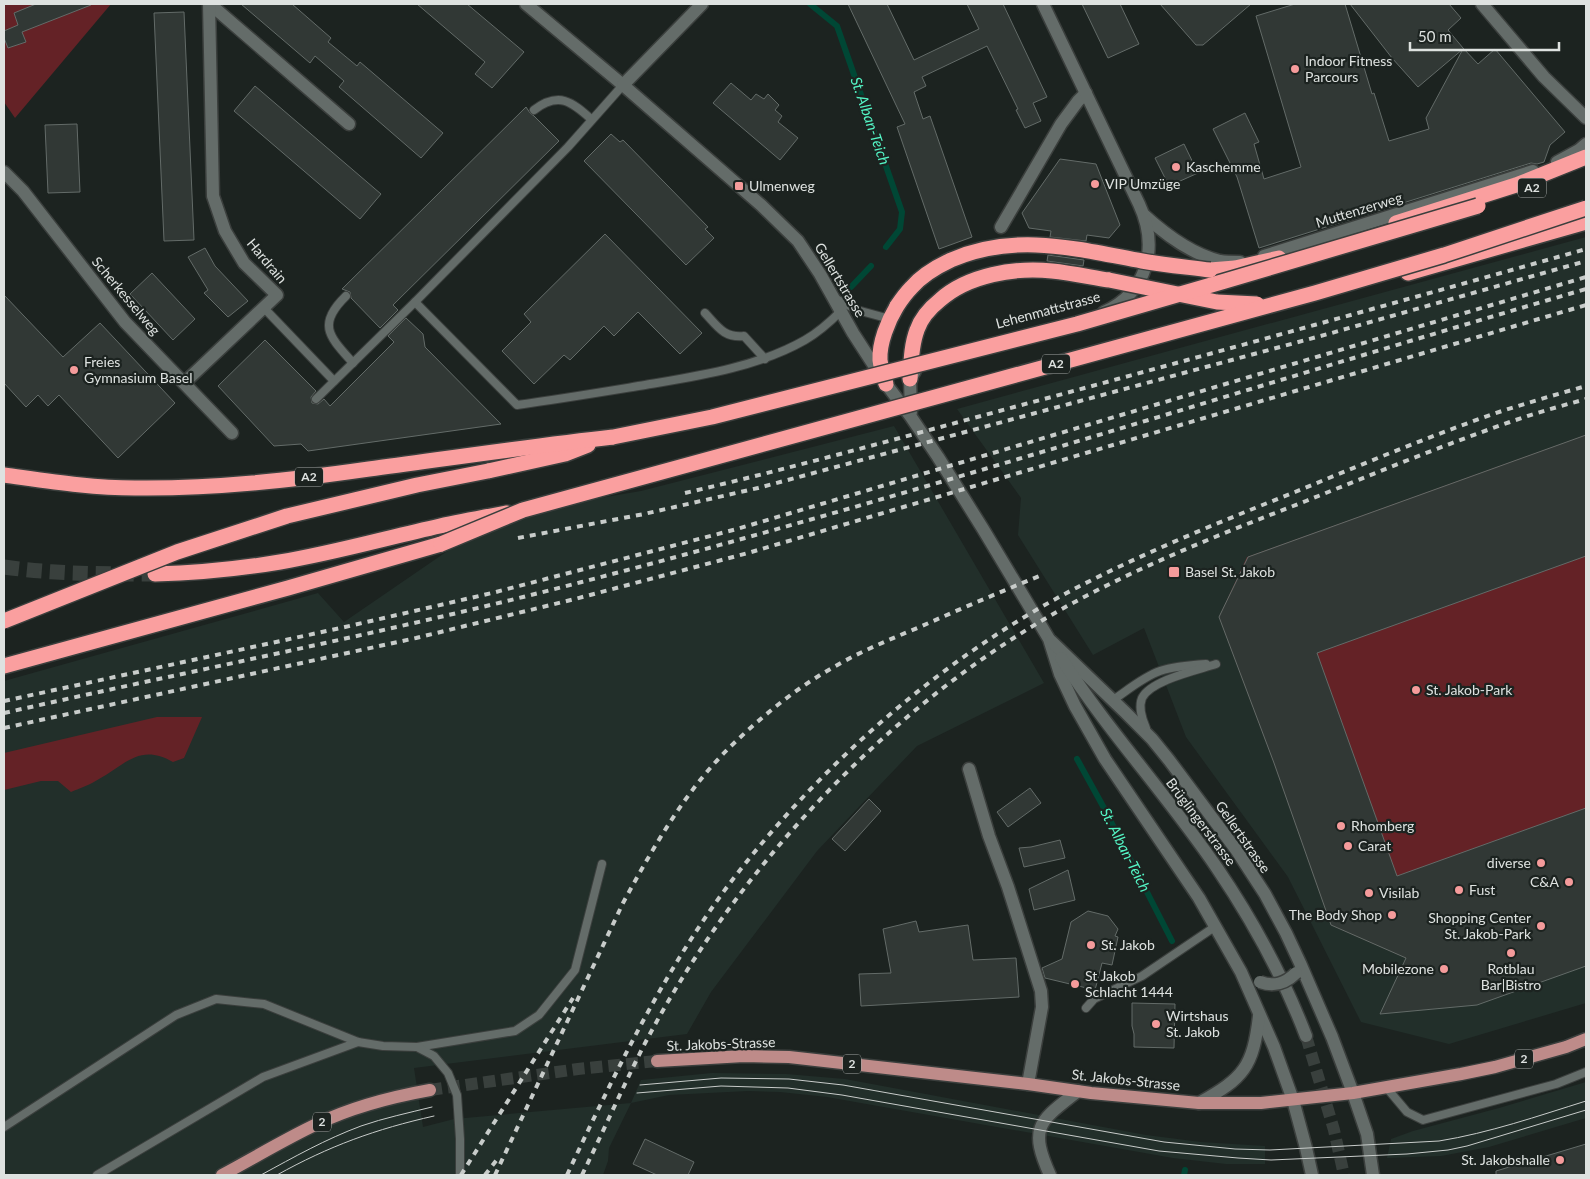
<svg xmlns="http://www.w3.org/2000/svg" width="1590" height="1179" font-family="Lato,sans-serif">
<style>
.built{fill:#222f2a}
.green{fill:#642226}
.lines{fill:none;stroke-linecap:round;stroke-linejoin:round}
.stream{stroke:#004735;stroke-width:6}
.building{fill:#313835;stroke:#636b68}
.secondary-tunnel{stroke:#39403d;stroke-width:12;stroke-dasharray:12 6;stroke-linecap:butt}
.primary-tunnel{stroke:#39403d;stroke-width:12;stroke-dasharray:12 6;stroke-linecap:butt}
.highway-tunnel{stroke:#39403d;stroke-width:15;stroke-dasharray:15 8;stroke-linecap:butt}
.lane-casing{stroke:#3b3f3d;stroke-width:10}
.street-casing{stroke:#3b3f3d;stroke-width:15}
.secondary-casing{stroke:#3b3f3d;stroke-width:15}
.primary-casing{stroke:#3b3f3d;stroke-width:15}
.highway-casing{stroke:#3b3f3d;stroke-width:18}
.lane{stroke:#646c69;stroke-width:8}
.street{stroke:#646c69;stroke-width:12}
.secondary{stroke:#646c69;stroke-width:12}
.primary{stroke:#be8b89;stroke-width:12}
.highway{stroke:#fa9f9f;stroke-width:15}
.tram{stroke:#c8ccca;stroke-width:1}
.rail{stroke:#c8ccca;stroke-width:4;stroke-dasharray:6 6;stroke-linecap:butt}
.secondary-bridge-casing{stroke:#3b3f3d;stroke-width:15;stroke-linecap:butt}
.highway-bridge-casing{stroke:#3b3f3d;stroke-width:18;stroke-linecap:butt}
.secondary-bridge{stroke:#646c69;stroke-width:12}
.highway-bridge{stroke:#fa9f9f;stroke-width:15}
.poi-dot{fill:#f59b9b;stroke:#1c2320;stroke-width:2}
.labels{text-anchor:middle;stroke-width:4.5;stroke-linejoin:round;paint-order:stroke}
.shield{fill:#1c2320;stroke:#a4a9a6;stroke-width:1}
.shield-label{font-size:12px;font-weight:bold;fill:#dee2e0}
.poi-label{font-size:14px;fill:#dee2e0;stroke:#1c2320;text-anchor:start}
.street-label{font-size:14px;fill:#dee2e0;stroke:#1c2320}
.water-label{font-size:15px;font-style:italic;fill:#54f5c5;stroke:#1c2320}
</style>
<rect width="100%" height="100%" fill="#1c2320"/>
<g class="built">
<polygon points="1586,237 1586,1003 1449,1044 1361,1022 1288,877 1186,737 1144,628 1093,655 1018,535 1021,498 957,409"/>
<polygon points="894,426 1044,683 917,746 817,851 711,992 687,1034 414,1068 423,1127 454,1119 631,1103 641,1080 712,1073 786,1074 845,1079 1146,1135 1201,1142 1265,1146 1265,1164 1226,1164 1173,1158 827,1097 780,1092 748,1091 669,1095 631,1103 609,1148 608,1161 603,1175 4,1175 4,681 318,593 344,622 500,515 641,491"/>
<polygon points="1586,1082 1586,1118 1489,1147 1441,1156 1387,1158 1391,1139 1413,1131 1499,1108"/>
</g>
<g class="green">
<polygon points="4,4 111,4 15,118 4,102"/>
<polygon points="1586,435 1586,894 1406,958 1331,925 1274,763 1219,617 1247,557"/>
<path d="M157 717H202L184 758 173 762C140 743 126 764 99 779 90 785 80 788 71 792L58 781H41L4 790V753Z"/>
</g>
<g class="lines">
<g class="stream">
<polyline points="810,4 837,26 902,212 900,229 886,247"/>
<polyline points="851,287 871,266"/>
<polyline points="1077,759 1104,808 1172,941"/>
<polyline points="1184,1175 1185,1170"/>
</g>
</g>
<g class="building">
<polygon points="36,4 91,4 91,5 22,32 26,42 8,48 4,38 4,31 18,25 14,13"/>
<polygon points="241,4 292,4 331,38 328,42 357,66 360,62 443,133 421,158 339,87 344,81 315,56 310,63"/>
<polygon points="417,4 467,4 524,52 492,88 475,74 485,62"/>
<polygon points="848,4 887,4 914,60 979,29 967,4 1003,4 1047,97 1033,103 1041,121 1025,128 1016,110 1018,109 987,46 922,77 926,86 914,92 923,119 930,116 972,237 939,249 897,127 905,124"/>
<polygon points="1082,4 1120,4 1139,44 1108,58"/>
<polygon points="1160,4 1251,4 1203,45 1196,45"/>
<polygon points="1295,4 1345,4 1372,94 1374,93 1389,141 1429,129 1426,118 1463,49 1418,87 1392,58 1350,4 1449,4 1461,18 1448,30 1463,48 1478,64 1495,49 1565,132 1550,145 1544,162 1537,164 1531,163 1259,248 1237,177 1213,129 1245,113 1259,142 1254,144 1264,179 1301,167 1256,16"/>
<polygon points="184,12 194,240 164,241 154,13"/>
<polygon points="731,83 751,100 756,94 764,99 768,94 779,105 775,110 782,116 778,122 798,138 780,160 713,103"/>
<polygon points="255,86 381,194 360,219 234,111"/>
<polygon points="526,107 530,113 534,116 559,141 393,305 398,310 380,328 351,298 350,292 342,289"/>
<polygon points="77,124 80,192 48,193 45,125"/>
<polygon points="611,134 620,142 623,140 708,227 705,229 714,238 686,265 584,161"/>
<polygon points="1184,144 1198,173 1169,186 1155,158"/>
<polygon points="1060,159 1096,164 1120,225 1109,238 1087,235 1086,241 1050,237 1051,231 1029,228 1022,213"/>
<polygon points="605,234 702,333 680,354 638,312 614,336 604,326 570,360 564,355 534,384 502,351 531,322 524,314"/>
<polygon points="205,248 215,266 248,301 228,317 204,293 208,290 188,257"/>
<polygon points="1048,255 1084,260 1083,266 1047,261"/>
<polygon points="152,273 195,319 173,340 130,294"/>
<polygon points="4,295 63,357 100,323 175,403 118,458 59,395 48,406 38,395 26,407 4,383"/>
<polygon points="406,318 423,334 425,347 501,424 308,451 301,444 274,446 218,386 265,340 316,391 311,397 312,403 318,404 324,399 330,406 394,342 388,336"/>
<polygon points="1586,435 1586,556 1317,653 1397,876 1586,808 1586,966 1477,1005 1380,1014 1406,958 1331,925 1274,763 1219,617 1248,557"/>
<polygon points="1030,788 1041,803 1008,827 997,812"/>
<polygon points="869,799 881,811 845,851 832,839"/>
<polygon points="1060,840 1065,858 1024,867 1019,848 1031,847"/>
<polygon points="1068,870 1075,900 1034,910 1029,889"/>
<polygon points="1088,911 1108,916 1118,929 1115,936 1118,937 1112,965 1102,963 1095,990 1045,978 1042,968 1062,959 1071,922"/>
<polygon points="916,921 919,932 968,925 973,960 1016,958 1019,997 861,1006 859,974 891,973 883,929"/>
<polygon points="1132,1003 1175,1004 1174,1048 1134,1047 1134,1034 1132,1026"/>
<polygon points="645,1139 694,1162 688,1175 657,1175 633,1164"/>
<polygon points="1586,1144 1586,1175 1496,1175 1496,1171"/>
</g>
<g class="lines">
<polyline class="secondary-tunnel" points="1306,1036 1334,1130 1344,1175"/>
<polyline class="primary-tunnel" points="430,1090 578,1069 657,1061"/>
<path class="highway-tunnel" d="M4 567C54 574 104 574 155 574"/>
<g class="lane-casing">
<g id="lane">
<path d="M534 110C559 91 572 102 591 119"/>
<path d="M346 296C316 325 330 337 353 363"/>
<polyline points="836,299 857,310 890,319"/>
<path d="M415 302 517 405C560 399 602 392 645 385 698 376 758 367 805 340 819 332 830 322 841 311"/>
<polyline points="264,308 334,381"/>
<path d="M705 313C718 327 724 338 744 336L765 359"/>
<polyline points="316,399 415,302 568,147 623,85"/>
<path d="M1113 700C1128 690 1143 677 1160 671 1175 666 1190 665 1206 664"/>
<path d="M1146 728C1142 719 1138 708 1142 698 1151 680 1198 670 1216 664"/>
<polyline points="1086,1008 1094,999 1142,976 1216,926"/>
<polyline points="417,1047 515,1031 539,1015 575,970 602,864"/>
<polyline points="1386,1087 1407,1112 1423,1120 1556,1084 1586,1072"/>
<polyline points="4,1127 176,1015 216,999 264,1004 358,1042 383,1046 417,1047 434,1056 448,1073 457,1095 460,1139 460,1175"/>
<polyline points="97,1175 263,1077 358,1042"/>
</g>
</g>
<g class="street-casing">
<g id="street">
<polyline points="210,4 349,124"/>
<polyline points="526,4 623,85"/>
<polyline points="1557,162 1579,150 1586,144"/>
<polyline points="4,172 23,191 125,322 232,433"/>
<path d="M1144 215C1166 235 1191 254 1220 261 1226 262 1233 262 1240 262"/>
<polyline points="1001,227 1061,124 1078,101 1086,93"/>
<polyline points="1264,256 1533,171"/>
<polyline points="184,383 277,295 244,263 225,231 213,196 209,4"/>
<polyline points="969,769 989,836 1008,887 1041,991 1042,1007 1028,1084"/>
<path d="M1050 1175C1028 1126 1040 1121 1078 1091"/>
</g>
</g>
<g class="secondary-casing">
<g id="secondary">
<polyline points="702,4 623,85 761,205 798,241 820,274 853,333 886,384 911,417 938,457 983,529 1049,639 1060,674 1075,706 1105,759 1199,898 1241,972 1274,1047 1293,1100 1306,1148 1312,1175"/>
<path d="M1043 4 1139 204C1159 247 1148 292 1104 312"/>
<polyline points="1482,4 1544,77 1586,118"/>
<polyline points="911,412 910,379 915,371"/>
<polyline points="1051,641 1125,712 1152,739 1169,760 1237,851 1265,894 1286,933 1300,963 1332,1037 1353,1093 1367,1134 1373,1175"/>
<path d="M1061 658C1108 731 1168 796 1217 868 1253 921 1283 976 1306 1036"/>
<path d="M1199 1103C1244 1078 1253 1067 1259 1016"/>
</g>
</g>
<g class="primary-casing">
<g id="primary">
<polyline points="657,1061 744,1056 789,1057 1028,1084 1091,1093 1199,1103 1261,1103 1353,1093 1461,1074 1495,1067 1566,1047 1586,1039"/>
<path d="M222 1175C254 1158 285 1139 317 1124 352 1107 391 1097 430 1090"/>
</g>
</g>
<g class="highway-casing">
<g id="highway">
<polyline points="1396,223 1516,185 1586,157"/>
<polyline points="1210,270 1235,268 1279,258"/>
<polyline points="1408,273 1586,222"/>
<path d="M910 379C911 363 911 346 917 330 921 318 930 308 940 300 968 275 1015 267 1052 271 1071 273 1090 277 1109 280"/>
<path d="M886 384C884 377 881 368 880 360 879 343 888 321 897 306"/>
<polyline points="488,471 565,454 588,445"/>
<path d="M4 475C48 481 91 488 135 488 214 489 292 480 369 469 451 458 532 446 613 437"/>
<path d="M155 574C197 573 238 569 280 562 334 553 386 538 440 526 462 521 485 517 507 513"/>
<polyline points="4,666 288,588 441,544"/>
</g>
</g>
<use href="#lane" class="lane"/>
<use href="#street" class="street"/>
<use href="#secondary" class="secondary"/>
<use href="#primary" class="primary"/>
<use href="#highway" class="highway"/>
<g class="tram">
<path d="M640 1085 721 1078 789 1079 843 1085 1164 1142 1235 1149 1270 1150 1439 1141C1489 1133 1538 1116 1586 1101"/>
<polyline points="637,1093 721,1086 788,1088 842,1095 1159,1151 1238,1158 1271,1160 1407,1154 1448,1150 1467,1146 1586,1110"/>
<path d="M261 1175C294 1157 326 1139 361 1126 384 1118 408 1113 432 1107"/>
<path d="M277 1175C329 1146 376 1129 434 1116"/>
</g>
<g class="rail">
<path d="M685 493C805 465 924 431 1044 399 1225 350 1406 300 1586 249"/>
<polyline points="518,538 644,514 758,488 1328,334 1586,261"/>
<polyline points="4,701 345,627 492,593 737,529 1586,277"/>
<path d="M4 713C194 670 386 633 574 584 914 496 1249 387 1586 289"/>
<polyline points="4,728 416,638 575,599 748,553 1586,305"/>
<polyline points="461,1175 573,998"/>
<polyline points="485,1175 499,1157"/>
<path d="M495 1175 623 903C653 848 685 791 730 747 761 717 795 689 832 668 861 651 891 639 922 626 962 608 1003 591 1044 574"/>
<path d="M567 1175C614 1075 661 976 727 887 818 766 944 656 1078 587 1148 551 1222 521 1295 492 1363 464 1432 435 1502 411 1530 402 1558 394 1586 386"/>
<path d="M582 1175C602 1134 621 1091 642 1049 664 1006 690 964 718 924 813 790 940 672 1086 596 1157 559 1231 530 1306 501 1373 474 1441 446 1510 422 1535 413 1561 406 1586 399"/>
</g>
<g class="secondary-bridge-casing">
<path id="secondary-bridge" d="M1260 982C1274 987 1285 984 1296 973"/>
</g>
<g class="highway-bridge-casing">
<g id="highway-bridge">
<polyline points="1109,280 1217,302 1257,304"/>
<path d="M897 306C901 300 906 293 911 288 922 275 936 267 951 260 1015 232 1077 249 1142 261 1165 265 1187 267 1210 270"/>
<polyline points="613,437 712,417 1077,324 1225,281 1478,206"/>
<polyline points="441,544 523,510 1315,293 1444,255 1586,208"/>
<polyline points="4,621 177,552 287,516 417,485 488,471"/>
</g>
</g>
<use href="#secondary-bridge" class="secondary-bridge"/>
<use href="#highway-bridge" class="highway-bridge"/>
</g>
<g class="poi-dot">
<circle cx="1295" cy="69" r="5"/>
<circle cx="1176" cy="167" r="5"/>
<circle cx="1095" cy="184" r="5"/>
<rect x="734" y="181" width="10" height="10" rx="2.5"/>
<circle cx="74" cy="370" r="5"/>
<rect x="1168" y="566" width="12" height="12" rx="2.5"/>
<circle cx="1416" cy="690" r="5"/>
<circle cx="1341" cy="826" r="5"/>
<circle cx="1348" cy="846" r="5"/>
<circle cx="1541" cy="863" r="5"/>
<circle cx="1569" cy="882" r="5"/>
<circle cx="1459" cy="890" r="5"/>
<circle cx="1369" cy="893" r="5"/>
<circle cx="1392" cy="915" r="5"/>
<circle cx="1541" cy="926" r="5"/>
<circle cx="1091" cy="945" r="5"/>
<circle cx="1511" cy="953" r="5"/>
<circle cx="1444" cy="969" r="5"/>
<circle cx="1075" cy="984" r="5"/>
<circle cx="1156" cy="1024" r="5"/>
<circle cx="1560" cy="1160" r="5"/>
</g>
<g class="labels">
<g class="shield">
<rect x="1518" y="178.5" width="28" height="19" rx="4"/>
<rect x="1042" y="354.5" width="28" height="19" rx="4"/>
<rect x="295" y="467.5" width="28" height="19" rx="4"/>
<rect x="1515" y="1049.5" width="18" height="19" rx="4"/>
<rect x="843" y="1054.5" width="18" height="19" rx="4"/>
<rect x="313" y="1112.5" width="18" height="19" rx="4"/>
</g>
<g class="shield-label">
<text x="1532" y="192">A2</text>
<text x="1056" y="368">A2</text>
<text x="309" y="481">A2</text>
<text x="1524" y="1063">2</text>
<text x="852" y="1068">2</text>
<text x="322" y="1126">2</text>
</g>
<g class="poi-label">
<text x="1305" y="66">Indoor Fitness<tspan x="1305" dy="16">Parcours</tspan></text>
<text x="1186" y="172">Kaschemme</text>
<text x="1105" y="189">VIP Umzüge</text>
<text x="749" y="191">Ulmenweg</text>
<text x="84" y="367">Freies<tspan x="84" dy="16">Gymnasium Basel</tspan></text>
<text x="1185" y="577">Basel St. Jakob</text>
<text x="1426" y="695">St. Jakob-Park</text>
<text x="1351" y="831">Rhomberg</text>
<text x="1358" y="851">Carat</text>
<text x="1531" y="868" text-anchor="end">diverse</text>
<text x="1559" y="887" text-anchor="end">C&amp;A</text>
<text x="1469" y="895">Fust</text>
<text x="1379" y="898">Visilab</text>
<text x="1382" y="920" text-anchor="end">The Body Shop</text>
<text x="1531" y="923" text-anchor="end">Shopping Center<tspan x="1531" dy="16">St. Jakob-Park</tspan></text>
<text x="1101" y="950">St. Jakob</text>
<text x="1434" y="974" text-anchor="end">Mobilezone</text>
<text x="1511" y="974" text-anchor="middle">Rotblau<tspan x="1511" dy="16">Bar|Bistro</tspan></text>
<text x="1085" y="981">St Jakob<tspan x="1085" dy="16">Schlacht 1444</tspan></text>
<text x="1166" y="1021">Wirtshaus<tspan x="1166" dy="16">St. Jakob</tspan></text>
<text x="1550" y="1165" text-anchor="end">St. Jakobshalle</text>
</g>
<g class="street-label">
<text transform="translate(1359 210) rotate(-17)" y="5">Muttenzerweg</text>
<text transform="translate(267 261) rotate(50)" y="5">Hardrain</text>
<text transform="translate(840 280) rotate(59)" y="5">Gellertstrasse</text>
<text transform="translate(126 296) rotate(50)" y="5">Scherkesselweg</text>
<text transform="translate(1048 310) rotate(-15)" y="5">Lehenmattstrasse</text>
<text transform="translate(1201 822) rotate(53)" y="5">Brüglingerstrasse</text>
<text transform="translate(1243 837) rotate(55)" y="5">Gellertstrasse</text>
<text transform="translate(721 1044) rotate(-2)" y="5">St. Jakobs-Strasse</text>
<text transform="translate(1126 1080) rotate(6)" y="5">St. Jakobs-Strasse</text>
</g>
<g class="water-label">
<text transform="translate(870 121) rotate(71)" y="5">St. Alban-Teich</text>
<text transform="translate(1125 850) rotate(63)" y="5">St. Alban-Teich</text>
</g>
</g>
<rect width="1590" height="1179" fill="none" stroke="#dee2e0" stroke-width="10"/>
<path d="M1410 42v8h149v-8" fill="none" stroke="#dee2e0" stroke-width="2.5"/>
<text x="1418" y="42" font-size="15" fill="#dee2e0" stroke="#1c2320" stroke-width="4" paint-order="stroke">50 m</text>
</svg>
